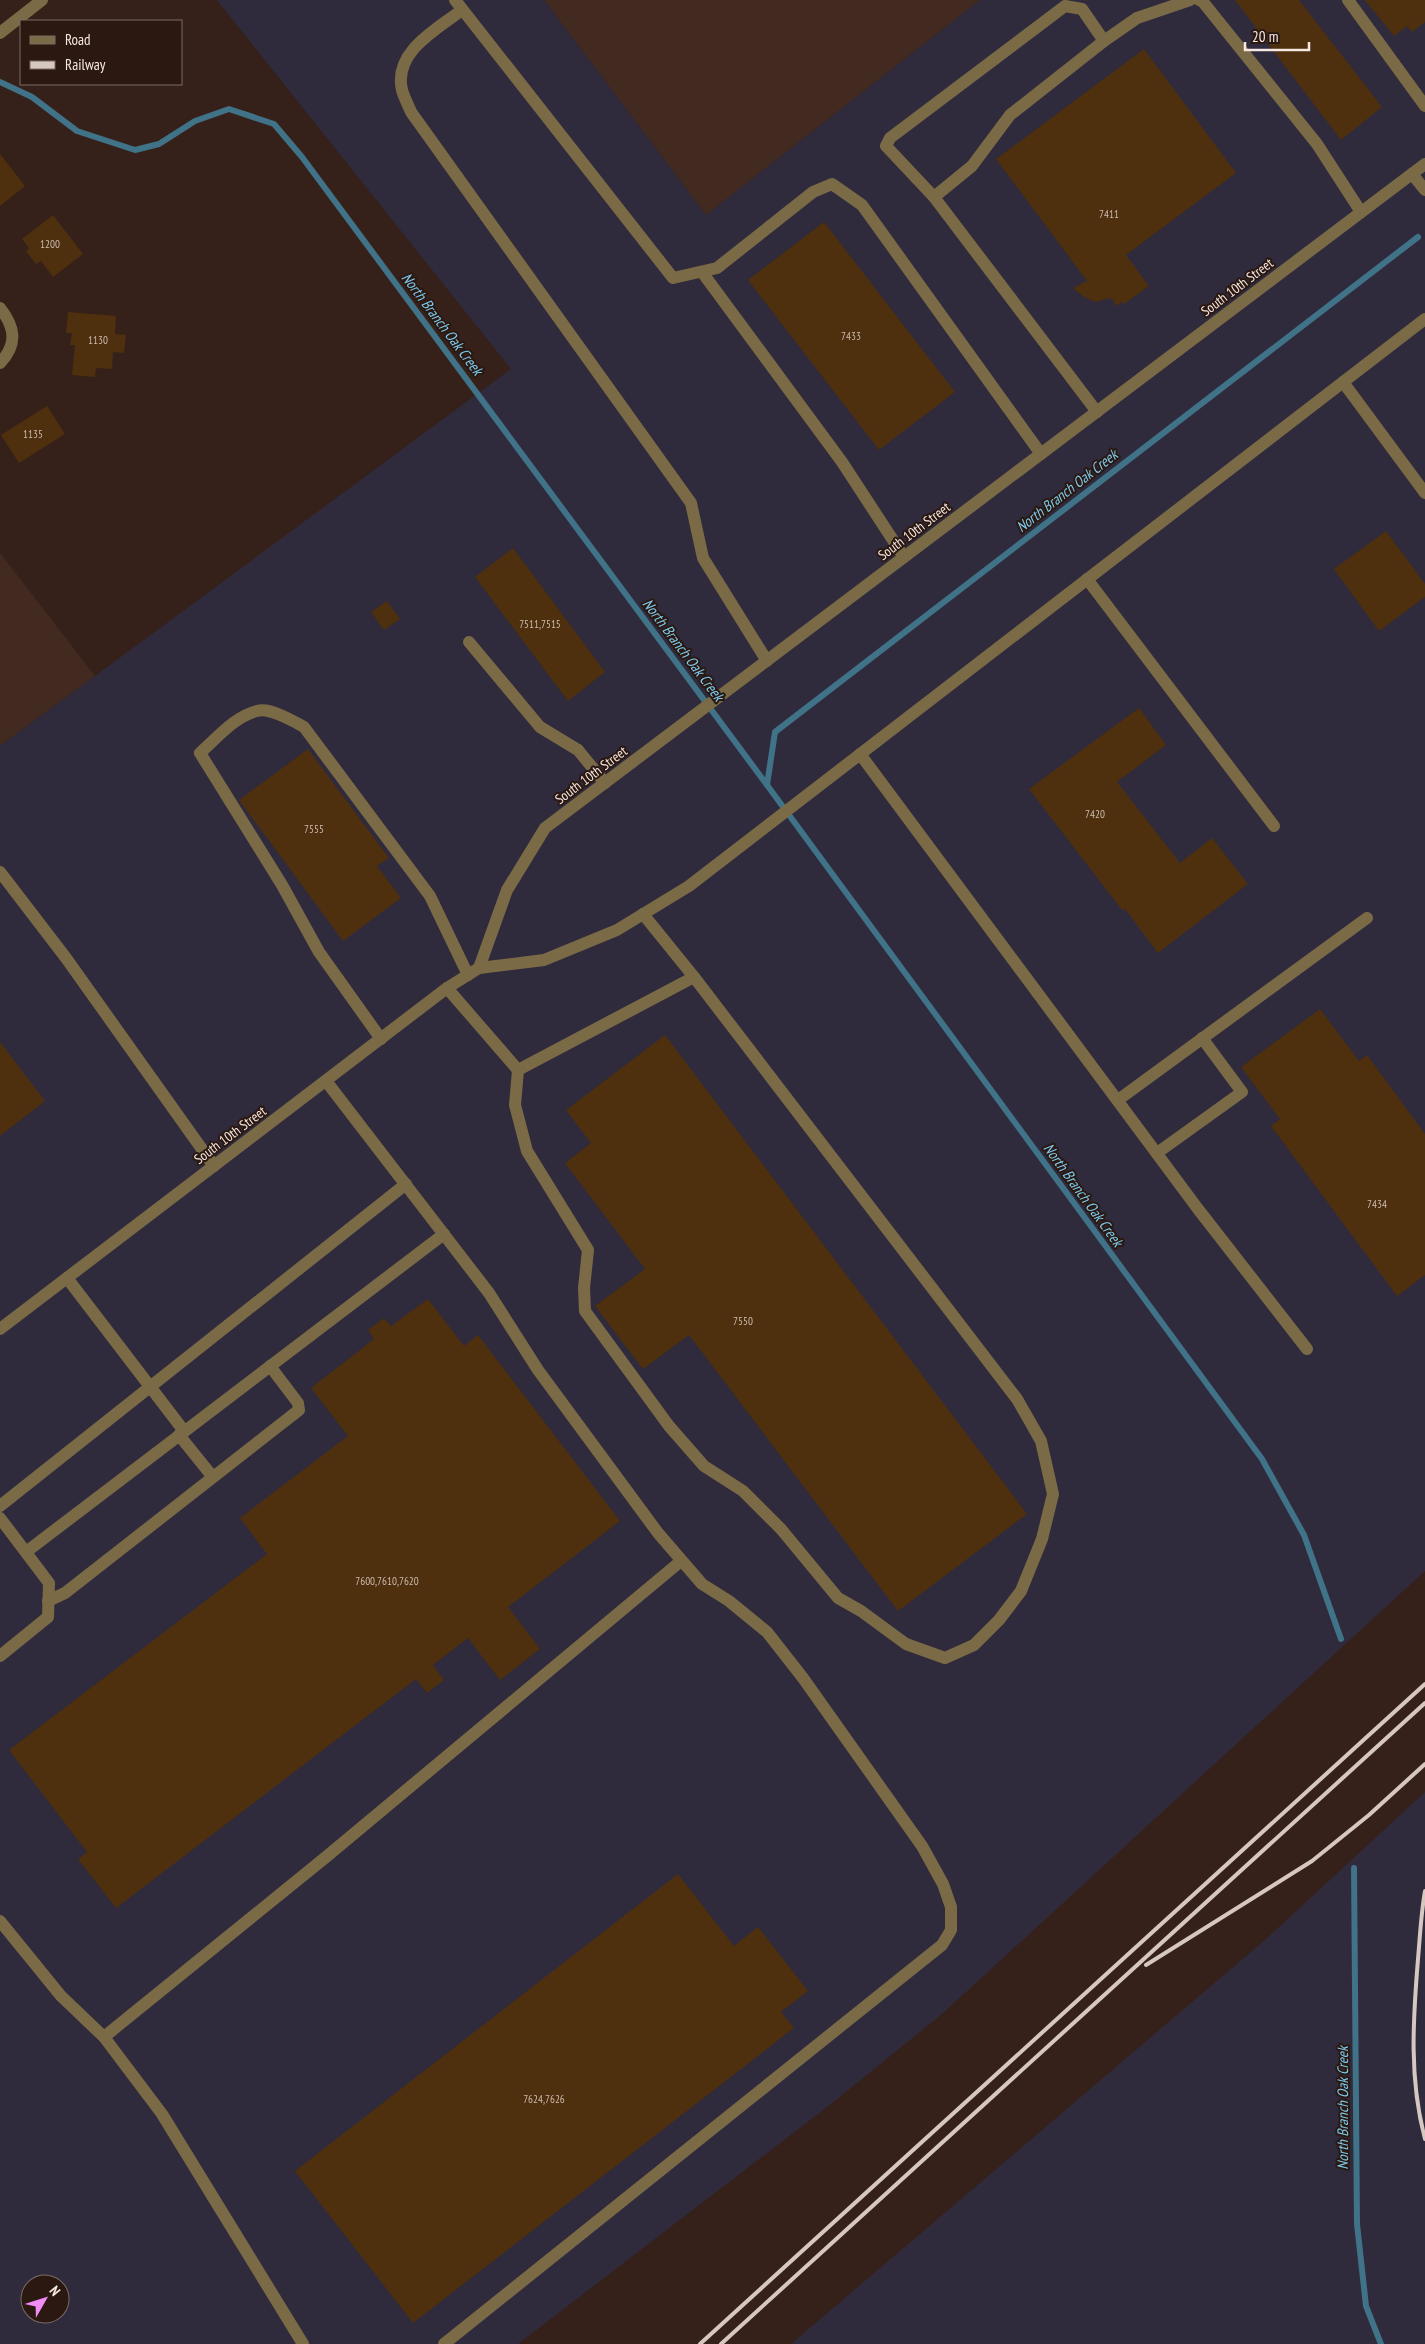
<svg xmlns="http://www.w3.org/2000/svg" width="1425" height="2344" font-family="'PT Sans Narrow',sans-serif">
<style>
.built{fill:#432a20}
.industrial{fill:#2f2b3c;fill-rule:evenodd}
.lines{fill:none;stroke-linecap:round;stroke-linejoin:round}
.stream{stroke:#407288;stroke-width:6}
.building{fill:#4e2f0e}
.minor{stroke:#7b6a46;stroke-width:12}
.rail{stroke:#d6c7c1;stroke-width:4}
.labels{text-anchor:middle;stroke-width:4;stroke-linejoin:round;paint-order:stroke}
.number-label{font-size:11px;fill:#ccbaae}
.street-label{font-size:14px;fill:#f6e8e3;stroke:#2a1811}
.water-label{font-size:15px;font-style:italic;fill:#7bcaef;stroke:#2a1811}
</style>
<rect width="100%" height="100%" fill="#35211a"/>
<g class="built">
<polygon points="544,0 980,0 706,215"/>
<polygon points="0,553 95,676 0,746"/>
</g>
<g class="industrial">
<path d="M217 0H544L706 215 980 0H1425V1571L942 2014 831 2104 518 2344H0V746L511 369ZM30 2284H60V2314H30Z"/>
<polygon points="1425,1792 1425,2344 791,2344 1266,1939"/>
</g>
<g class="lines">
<g class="stream">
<polyline points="0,82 32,97 77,131 135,150 159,144 195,121 229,109 274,124 302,157 767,785 1262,1459 1304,1535 1341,1639"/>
<polyline points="767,785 775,732 1418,237"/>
<polyline points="1354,1868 1357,2224 1366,2306 1381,2344"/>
</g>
</g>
<g class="building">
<polygon points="1235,0 1299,0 1382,107 1341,140"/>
<polygon points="1365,0 1425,0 1425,22 1412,32 1407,26 1394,36"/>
<polygon points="1144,49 1236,173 1126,255 1149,286 1124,304 1122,302 1117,306 1111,298 1095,302 1084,297 1073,288 1087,281 996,159"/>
<polygon points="0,154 25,186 0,206"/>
<polygon points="53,215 83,254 53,277 41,261 36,264 26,251 29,248 22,239"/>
<polygon points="824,222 955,392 879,450 748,280"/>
<polygon points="68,312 116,316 115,334 126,335 124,353 113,352 112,369 96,368 95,377 72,375 75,345 70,345 72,333 66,333"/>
<polygon points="47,406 65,434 19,463 1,435"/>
<polygon points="1386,531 1425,584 1425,597 1379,631 1334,569"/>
<polygon points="513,548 605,672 568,701 475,577"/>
<polygon points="387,601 400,619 384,630 371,612"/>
<polygon points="1139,708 1166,745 1117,782 1180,863 1212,838 1248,884 1158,953 1125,909 1122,910 1029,789"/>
<polygon points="308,749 389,858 377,866 401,898 343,941 239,800"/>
<polygon points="1320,1009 1359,1061 1367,1055 1425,1134 1425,1275 1397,1296 1271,1126 1280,1119 1241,1067"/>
<polygon points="665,1035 1027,1514 898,1611 689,1335 643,1369 595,1306 645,1269 565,1163 591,1143 566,1110"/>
<polygon points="0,1042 45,1101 0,1136"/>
<polygon points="428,1299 464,1346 478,1335 620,1521 508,1607 540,1649 500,1680 468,1638 433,1665 444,1680 427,1693 416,1679 116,1908 78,1859 87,1852 9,1750 267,1554 240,1518 348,1436 311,1388 374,1339 368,1330 384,1318 391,1326"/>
<polygon points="678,1874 734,1946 758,1927 808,1991 781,2012 794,2028 413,2323 295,2171"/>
</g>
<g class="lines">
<g class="minor">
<polyline points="455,0 673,278 717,268 813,192 832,184 862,205 1041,454"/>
<polyline points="1199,0 1203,2 1317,144 1361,212"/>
<polyline points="1348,0 1425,106"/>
<path d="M462 10C437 29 393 52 402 90 404 97 408 105 411 112L691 503 703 558 767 661"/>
<polyline points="0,33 42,0"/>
<polyline points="1412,174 1425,190"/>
<polyline points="934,197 886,146 890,138 1065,6 1082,9 1104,41"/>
<polyline points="702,272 842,462 904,557"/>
<path d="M0 308C15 327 18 344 0 363"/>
<polyline points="1343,382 1425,493"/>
<polyline points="1097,412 934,197 972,166 1010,115 1104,41 1137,18 1190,0"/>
<polyline points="1087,579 1274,826"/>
<polyline points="469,642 540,727 578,750 605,783"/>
<polyline points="860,754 1198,1209 1307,1349"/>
<polyline points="0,872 66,958 214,1166"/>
<polyline points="479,968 507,890 545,828 1425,164"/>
<polyline points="447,988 518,1070 694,977 643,914"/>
<path d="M381 1039 319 952 282 885 200 753C216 739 235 716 257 711 270 707 293 721 304 727L430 896 468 975"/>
<polyline points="518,1070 515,1105 527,1151 588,1250 584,1288 585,1311 669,1426 704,1466 743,1491 781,1529 838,1598 861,1611 906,1644 945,1658 974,1645 999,1620 1021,1591 1042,1539 1053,1494 1041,1441 1017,1399 694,977"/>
<polyline points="326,1081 489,1293 538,1370 658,1533 702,1584 729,1601 767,1632 803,1678 922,1846 943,1884 951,1907 951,1930 942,1945 444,2344"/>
<polyline points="1118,1100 1367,918"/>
<polyline points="1157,1153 1242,1092 1202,1038"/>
<polyline points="67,1278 184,1431"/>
<polyline points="0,1329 447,988 479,968 544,960 617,930 689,886 1425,319"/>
<polyline points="179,1435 212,1476"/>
<polyline points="0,1506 406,1184"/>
<polyline points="0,1518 49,1583 48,1617 0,1656"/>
<polyline points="26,1552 444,1234"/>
<polyline points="48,1601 65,1593 299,1410 298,1403 270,1366"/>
<polyline points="0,1921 61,1996 104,2037 162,2114 303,2344"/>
<polyline points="104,2037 326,1857 681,1561"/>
</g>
<g class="rail">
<path d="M1425 1891C1421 1913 1420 1937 1418 1959 1413 2020 1409 2079 1425 2139"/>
<polyline points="1146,1965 1312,1861 1369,1815 1425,1764"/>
<polyline points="700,2344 1425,1684"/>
<polyline points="721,2344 1425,1703"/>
</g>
</g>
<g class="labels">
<g class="number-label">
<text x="1109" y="218">7411</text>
<text x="50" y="248">1200</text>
<text x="851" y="340">7433</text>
<text x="98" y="344">1130</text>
<text x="33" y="438">1135</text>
<text x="540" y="628">7511,7515</text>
<text x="1095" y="818">7420</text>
<text x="314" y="833">7555</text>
<text x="1377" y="1208">7434</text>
<text x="743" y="1325">7550</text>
<text x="387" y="1585">7600,7610,7620</text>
<text x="544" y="2103">7624,7626</text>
</g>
<g class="street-label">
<text transform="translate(1237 287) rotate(-37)" y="5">South 10th Street</text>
<text transform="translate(914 531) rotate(-37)" y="5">South 10th Street</text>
<text transform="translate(591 775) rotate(-37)" y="5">South 10th Street</text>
<text transform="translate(230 1135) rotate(-37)" y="5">South 10th Street</text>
</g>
<g class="water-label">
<text transform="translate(442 324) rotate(53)" y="5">North Branch Oak Creek</text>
<text transform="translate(1067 491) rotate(-38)" y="5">North Branch Oak Creek</text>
<text transform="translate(683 650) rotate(53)" y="5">North Branch Oak Creek</text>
<text transform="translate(1083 1195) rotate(54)" y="5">North Branch Oak Creek</text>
<text transform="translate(1343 2108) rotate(-90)" y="5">North Branch Oak Creek</text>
</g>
</g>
<rect x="20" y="20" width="162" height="65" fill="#2a1811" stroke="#7c6b65"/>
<rect x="30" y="36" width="25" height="8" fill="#7b6a46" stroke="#7c6b65"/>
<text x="65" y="45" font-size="15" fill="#f6e8e3">Road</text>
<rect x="30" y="61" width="25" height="8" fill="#d6c7c1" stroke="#7c6b65"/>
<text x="65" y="70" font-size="15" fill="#f6e8e3">Railway</text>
<g transform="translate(45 2299) rotate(51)"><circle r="24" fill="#2a1811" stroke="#7c6b65"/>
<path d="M0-4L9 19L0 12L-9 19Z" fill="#f18bf5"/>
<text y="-8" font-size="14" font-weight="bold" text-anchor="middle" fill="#f6e8e3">N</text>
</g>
<path d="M1245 42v8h64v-8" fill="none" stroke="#f6e8e3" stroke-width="2.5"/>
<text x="1252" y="42" font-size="15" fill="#f6e8e3" stroke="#2a1811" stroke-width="4" paint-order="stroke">20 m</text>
</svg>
